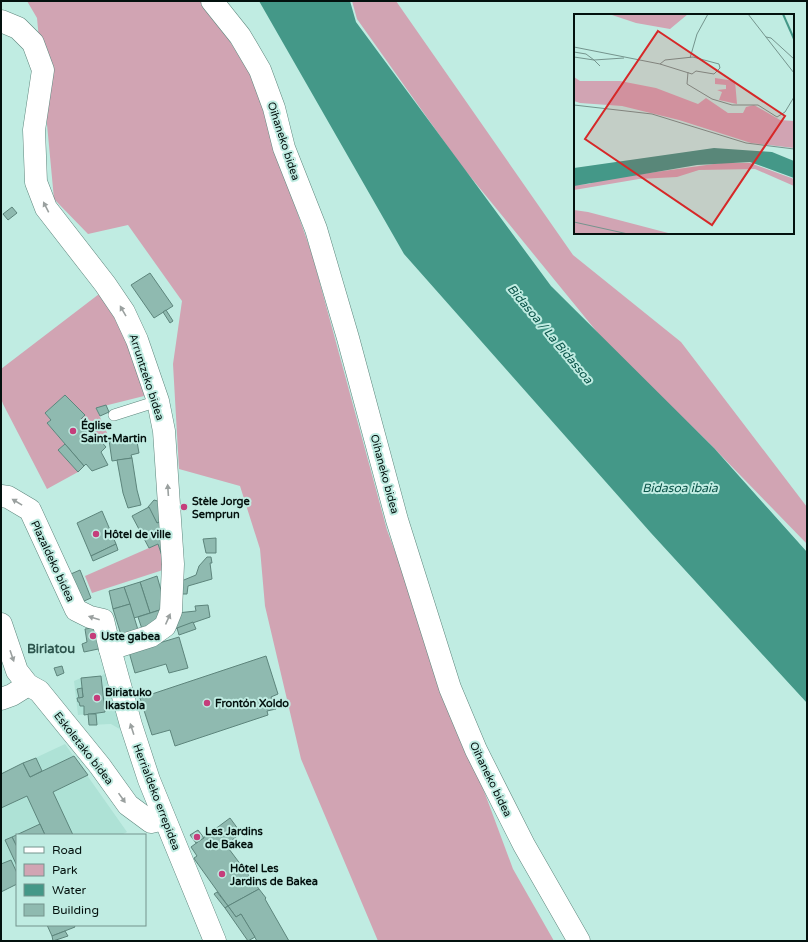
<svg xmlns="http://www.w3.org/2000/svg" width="808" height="942" font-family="'Varela Round',sans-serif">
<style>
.built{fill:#aee2d6}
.green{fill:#d1a4b3}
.water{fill:#449888}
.building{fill:#8fbab0;stroke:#5d857c}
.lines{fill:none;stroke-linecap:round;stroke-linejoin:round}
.lane-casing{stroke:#5e867d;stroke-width:12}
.street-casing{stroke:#5e867d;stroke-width:23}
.secondary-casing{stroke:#5e867d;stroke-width:23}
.lane{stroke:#fff;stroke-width:11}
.street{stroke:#fff;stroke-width:22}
.secondary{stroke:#fff;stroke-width:22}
.oneway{fill:#9aa09f}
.poi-dot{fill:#c53d7b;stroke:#c0ece2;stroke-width:1.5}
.labels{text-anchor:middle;stroke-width:4;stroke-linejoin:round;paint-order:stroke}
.street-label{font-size:11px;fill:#03110e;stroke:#c0ece2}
.poi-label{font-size:11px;font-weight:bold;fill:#03110e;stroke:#c0ece2;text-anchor:start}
.water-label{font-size:12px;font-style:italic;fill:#0a5348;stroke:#c0ece2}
.quarter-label{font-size:13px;font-weight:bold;fill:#2c544c;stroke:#c0ece2}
.inset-river{fill:none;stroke:#449888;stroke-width:2}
.inset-road{fill:none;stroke:#74948d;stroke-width:1}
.view{fill:#d62828;fill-opacity:0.15;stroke:#d62828;stroke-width:2}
.inset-edge{fill:none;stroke:#03110e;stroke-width:2}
</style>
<rect width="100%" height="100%" fill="#c0ece2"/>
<g class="built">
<polygon points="110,670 123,731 111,724 89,725 88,714 78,715 74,681 81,678 101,676"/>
<polygon points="65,744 127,832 121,835 17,835 17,884 1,892 1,774"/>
</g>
<g class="green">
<polygon points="27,1 205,1 255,82 279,161 312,254 387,530 513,869 554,941 378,941 301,759 265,606 260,549 240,486 179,469 173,364 182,301 128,225 88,234 54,199 37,18"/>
<polygon points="352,1 396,1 573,255 681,342 807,507 807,544 708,442 606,343 460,164 357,19"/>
<polygon points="103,291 125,327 147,393 144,396 96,408 107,433 99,440 81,419 85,415 65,395 45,413 51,420 47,423 65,444 58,450 78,472 47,489 3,404 1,398 1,369"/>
<polygon points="158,544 166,569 92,593 85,576"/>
</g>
<polygon class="water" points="259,1 350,1 356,22 551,286 714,448 807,552 807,703 651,533 404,254"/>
<g class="building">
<polygon points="12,207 17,213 8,220 3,214"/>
<polygon points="150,273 173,306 154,318 131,285"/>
<polygon points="166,310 173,321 170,323 163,312"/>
<polygon points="65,395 85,415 81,419 106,447 101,452 108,465 92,471 86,464 84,466 47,423 51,420 45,413"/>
<polygon points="106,405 109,412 100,416 96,408"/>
<polygon points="136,436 139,453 131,455 132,458 112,461 109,440"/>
<polygon points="65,444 84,466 78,472 58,450"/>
<polygon points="132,458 137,490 141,505 128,508 123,493 117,460"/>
<polygon points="154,500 161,502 162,521 157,523 148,507"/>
<polygon points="149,507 157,523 162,521 162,556 158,544 149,548 132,516"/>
<polygon points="102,511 116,544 91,556 77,523"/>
<polygon points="216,538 216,553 206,553 203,539"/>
<polygon points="116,544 118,550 93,561 91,556"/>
<polygon points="207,557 211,557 212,563 210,563 212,579 188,586 187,594 178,594 179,582 196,575 199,566"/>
<polygon points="80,570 91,598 75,605 64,577"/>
<polygon points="157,576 166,608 150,613 140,582"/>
<polygon points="140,582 150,613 134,618 124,587"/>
<polygon points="124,587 130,604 113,609 109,591"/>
<polygon points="130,604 139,633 122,638 113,609"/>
<polygon points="208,605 210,617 175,629 177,613 196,611 195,606"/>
<polygon points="166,608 154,627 143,632 138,617"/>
<polygon points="193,622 196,629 179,635 177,628"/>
<polygon points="99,627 103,648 84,652 82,644 87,642 85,629"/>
<polygon points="179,637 188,668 169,673 166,664 135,673 129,652"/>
<polygon points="266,656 278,694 271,697 276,709 267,711 268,715 175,746 170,730 152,735 140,698"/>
<polygon points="62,666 64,673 57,676 54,668"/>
<polygon points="101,676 105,712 84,715 84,706 80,706 79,702 78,702 77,698 83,697 81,678"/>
<polygon points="82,688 83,697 79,698 77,689"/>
<polygon points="88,714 96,714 97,725 89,725"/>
<polygon points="74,756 88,775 53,792 73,835 45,835 27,796 1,808 1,774 23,763 30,777"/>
<polygon points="36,758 42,771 30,777 23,763"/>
<polygon points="230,818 241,833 226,845 259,889 228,906 195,860 194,858 197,856 191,847"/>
<polygon points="40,824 45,835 17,835 17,847 12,837"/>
<polygon points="198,830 204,838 196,843 190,835"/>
<polygon points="12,837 17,847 17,866 5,840"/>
<polygon points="11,860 17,873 17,884 1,892 1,864"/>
<polygon points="259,889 266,898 265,899 289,941 257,941 241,914 236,917 228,906"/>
<polygon points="217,892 228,906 225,908 214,894"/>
<polygon points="228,906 236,917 241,914 255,937 248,941 225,908"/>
<polygon points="47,925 74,925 75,927 52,936"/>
<polygon points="65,931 68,936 53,941 52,936"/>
</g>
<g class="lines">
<g class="lane-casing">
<polyline id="lane" points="114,415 158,401"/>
</g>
<g class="street-casing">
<g id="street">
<polyline points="212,1 240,36 260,70 274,108 284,148 316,229 348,338 397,520 450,688 476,750 524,845 579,941"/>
<polyline points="1,496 8,497 30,510 76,610 90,617 103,620 110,649"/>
<polyline points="1,624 17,671 28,685"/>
</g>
</g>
<g class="secondary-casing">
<g id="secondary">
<polyline points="1,21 18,28 33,43 43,70 34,130 36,182 46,208 105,284 124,312 137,340 158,401 164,431 173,564 171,611 165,626 151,636 110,649 131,725 149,780 215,941"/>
<polyline points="1,699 12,695 28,685 39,691 100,766 128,805 151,822 164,819"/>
</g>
</g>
<use href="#lane" class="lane"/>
<use href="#street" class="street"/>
<use href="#secondary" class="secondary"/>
</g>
<defs><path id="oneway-solid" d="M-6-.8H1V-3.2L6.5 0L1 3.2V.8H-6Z"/></defs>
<g class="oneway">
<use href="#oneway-solid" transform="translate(46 207) rotate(-117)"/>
<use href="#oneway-solid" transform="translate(123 311) rotate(-120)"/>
<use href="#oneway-solid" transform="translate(168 490) rotate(-94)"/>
<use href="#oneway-solid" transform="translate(17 502) rotate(-149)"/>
<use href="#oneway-solid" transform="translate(94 618) rotate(-162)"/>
<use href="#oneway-solid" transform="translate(168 619) rotate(-66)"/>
<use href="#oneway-solid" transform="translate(12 656) rotate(71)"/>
<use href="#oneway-solid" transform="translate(132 729) rotate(-108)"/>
<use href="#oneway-solid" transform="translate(122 798) rotate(55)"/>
</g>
<g class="poi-dot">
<circle cx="73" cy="431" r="4"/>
<circle cx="184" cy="507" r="4"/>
<circle cx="96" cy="534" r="4"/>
<circle cx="93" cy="636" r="4"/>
<circle cx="97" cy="698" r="4"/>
<circle cx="207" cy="703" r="4"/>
<circle cx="197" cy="837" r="4"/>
<circle cx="222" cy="874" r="4"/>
</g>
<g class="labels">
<g class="street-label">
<text transform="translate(284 141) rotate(72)" y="4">Oihaneko bidea</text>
<text transform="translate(147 377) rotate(72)" y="4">Arruntzeko bidea</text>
<text transform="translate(385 474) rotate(75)" y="4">Oihaneko bidea</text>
<text transform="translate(53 561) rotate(65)" y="4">Plazaldeko bidea</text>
<text transform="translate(84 748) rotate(52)" y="4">Eskoletako bidea</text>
<text transform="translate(491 779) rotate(64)" y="4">Oihaneko bidea</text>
<text transform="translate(157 797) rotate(69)" y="4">Herrialdeko errepidea</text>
</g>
<g class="poi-label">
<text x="81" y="429">Église<tspan x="81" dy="13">Saint-Martin</tspan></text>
<text x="192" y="505">Stèle Jorge<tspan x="192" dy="13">Semprun</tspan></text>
<text x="104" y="538">Hôtel de ville</text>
<text x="101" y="640">Uste gabea</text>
<text x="105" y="696">Biriatuko<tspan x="105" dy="13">Ikastola</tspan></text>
<text x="215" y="707">Frontón Xoldo</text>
<text x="205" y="835">Les Jardins<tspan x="205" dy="13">de Bakea</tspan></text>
<text x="230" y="872">Hôtel Les<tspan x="230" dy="13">Jardins de Bakea</tspan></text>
</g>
<g class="water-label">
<text transform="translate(550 334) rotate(50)" y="4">Bidasoa / La Bidassoa</text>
<text x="680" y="492">Bidasoa ibaia</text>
</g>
<g class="quarter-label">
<text x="51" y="653">Biriatou</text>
</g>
</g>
<g transform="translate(574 14)">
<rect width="220" height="220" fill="#c0ece2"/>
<path d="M35 0H114L96 15 62 9ZM0 63 6 67H46L82 74 124 90 132 84 154 99H169L172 93 180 91 206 106 220 107V134L177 129 105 106 48 92 6 89 0 87ZM141 64 161 67 163 90 145 86 148 78 143 76 152 75V71L141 70ZM147 149H176L220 165V172L181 155 125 156 103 163 65 165 0 176V171L15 170 24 166ZM0 196 14 198 98 220H0Z" fill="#d1a4b3"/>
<path d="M140 134 198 138 220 147V164L176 148 123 151 0 172V154Z" fill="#449888"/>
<path class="inset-river" d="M209 0 220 25"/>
<path class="inset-road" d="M174 0 220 59M192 23 197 24 220 45M0 33 86 50 118 60 122 57 140 60 146 54 145 50 119 43 91 46 86 50M0 38 12 40 20 46 50 44M0 43 20 46 26 52M116 44 123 20 134 0M114 58 113 70 138 85 158 91H184L203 103 211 98 220 83M0 91 78 100 172 129 220 135M0 208 54 220"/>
<path class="view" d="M84 17 211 102 138 211 11 125Z"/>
<rect width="220" height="220" class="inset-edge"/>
</g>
<rect width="808" height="942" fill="none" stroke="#03110e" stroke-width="4"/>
<rect x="16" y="834" width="130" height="92" fill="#c0ece2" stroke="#74948d"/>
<rect x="24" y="847" width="20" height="6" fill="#ffffff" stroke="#74948d"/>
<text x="52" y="854" font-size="12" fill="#03110e">Road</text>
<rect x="24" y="864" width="20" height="12" fill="#d1a4b3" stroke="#74948d"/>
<text x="52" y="874" font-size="12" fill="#03110e">Park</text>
<rect x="24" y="884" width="20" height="12" fill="#449888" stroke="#74948d"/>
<text x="52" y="894" font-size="12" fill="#03110e">Water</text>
<rect x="24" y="904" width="20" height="12" fill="#8fbab0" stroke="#74948d"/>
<text x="52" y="914" font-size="12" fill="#03110e">Building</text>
</svg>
